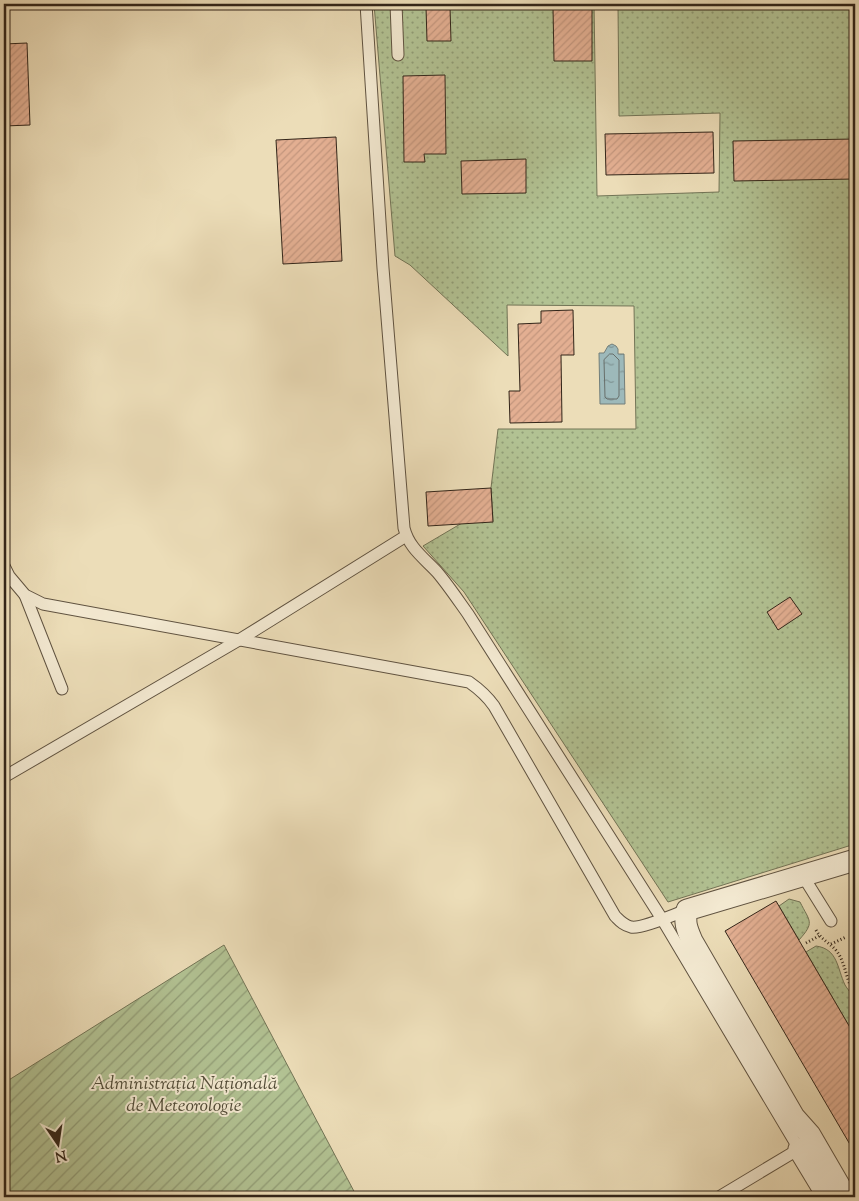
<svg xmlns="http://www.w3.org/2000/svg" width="859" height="1201" font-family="'Sorts Mill Goudy',serif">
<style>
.grass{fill:url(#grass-dots);stroke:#727456}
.garden{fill:url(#garden-furrows);stroke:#727456}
.water{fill:url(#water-ripples);stroke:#727e7a}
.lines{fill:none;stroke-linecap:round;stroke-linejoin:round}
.shore{stroke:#686f6a;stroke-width:1}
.building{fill:url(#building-hatch);stroke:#322519}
.service-casing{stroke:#605341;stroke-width:13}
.minor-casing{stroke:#605341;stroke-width:23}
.path{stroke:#322519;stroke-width:3;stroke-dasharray:1 2.5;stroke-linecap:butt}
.service{stroke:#f3e9d1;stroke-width:11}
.minor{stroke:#f3e9d1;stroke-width:21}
.labels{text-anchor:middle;stroke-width:4;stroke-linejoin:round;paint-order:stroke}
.park-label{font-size:19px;font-style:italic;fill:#524c38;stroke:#f3e9d1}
</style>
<defs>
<pattern id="grass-dots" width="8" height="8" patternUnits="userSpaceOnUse" patternTransform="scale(1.25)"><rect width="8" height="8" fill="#b2c293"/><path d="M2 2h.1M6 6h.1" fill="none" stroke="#919d77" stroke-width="1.8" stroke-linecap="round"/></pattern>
<pattern id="garden-furrows" width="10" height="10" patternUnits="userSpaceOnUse" patternTransform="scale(1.25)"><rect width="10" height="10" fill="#b2c293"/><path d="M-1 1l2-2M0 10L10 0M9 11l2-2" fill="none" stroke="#919d77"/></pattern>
<pattern id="water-ripples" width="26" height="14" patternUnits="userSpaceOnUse" patternTransform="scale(1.25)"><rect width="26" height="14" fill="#9db9ba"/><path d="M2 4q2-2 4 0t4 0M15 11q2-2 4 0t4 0" fill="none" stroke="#819696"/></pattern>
<pattern id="building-hatch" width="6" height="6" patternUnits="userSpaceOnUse" patternTransform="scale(1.25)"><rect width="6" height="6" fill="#e3af92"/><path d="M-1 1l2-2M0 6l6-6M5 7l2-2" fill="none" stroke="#c3967d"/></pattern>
</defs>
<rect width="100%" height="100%" fill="#ecddb8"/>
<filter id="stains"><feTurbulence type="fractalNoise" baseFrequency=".004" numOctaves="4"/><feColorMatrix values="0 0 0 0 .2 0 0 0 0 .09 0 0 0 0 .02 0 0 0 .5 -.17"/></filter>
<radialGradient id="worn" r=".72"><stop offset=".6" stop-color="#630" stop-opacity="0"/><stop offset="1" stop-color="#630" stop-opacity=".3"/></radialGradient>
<g class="grass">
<polygon points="374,4 594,4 597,196 719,192 720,113 619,116 618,5 676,4 855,4 855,844 668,902 464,592 423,546 462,523 493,521 491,488 498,429 636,429 634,306 507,305 508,356 410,265 395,256"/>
<path d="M789 899 800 902C810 922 815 922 799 940L779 906Z"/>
<path d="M816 946C838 949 837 968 845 985 848 990 854 996 855 1002 856 1008 855 1016 855 1022L849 1026 806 952Z"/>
</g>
<polygon class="garden" points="224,945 357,1197 4,1197 4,1083"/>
<polygon class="water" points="612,344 616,346 618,349 618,354 624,354 625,404 600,404 599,353 604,353 608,346"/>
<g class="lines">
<polygon class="shore" points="610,354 613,354 619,360 619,396 617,399 607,399 605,397 604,360"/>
</g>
<g class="building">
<polygon points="426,7 450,7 451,41 427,41"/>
<polygon points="553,7 592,7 592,61 554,61"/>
<polygon points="27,43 30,125 4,126 4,44"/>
<polygon points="445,75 446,154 424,154 425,162 404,162 403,76"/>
<polygon points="713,132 714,173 606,175 605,134"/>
<polygon points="336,137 342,261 283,264 276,140"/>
<polygon points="855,139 855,179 734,181 733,141"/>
<polygon points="526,159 526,193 462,194 461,161"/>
<polygon points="573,310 574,355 561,355 562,422 510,423 509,391 520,391 518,324 541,323 541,311"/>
<polygon points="491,488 493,522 428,526 426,492"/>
<polygon points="790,597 802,614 778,630 767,612"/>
<polygon points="776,901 855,1036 855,1153 725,931"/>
</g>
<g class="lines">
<g class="service-casing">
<g id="service">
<path d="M366 4 383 268 404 528C409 548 424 558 437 572 448 585 458 600 468 614L662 919 799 1149 719 1197"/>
<polyline points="396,4 398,55"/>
<path d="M4 566 9 576 25 595 43 604 469 682C479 689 487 696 494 706L615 916C620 921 623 925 631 927 642 929 675 914 687 910"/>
<polyline points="25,595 62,689"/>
<polyline points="4,777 239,640 406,536"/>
<polyline points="803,876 831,921"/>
</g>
</g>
<g class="minor-casing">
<g id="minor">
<polyline points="799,1149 828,1197"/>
<path d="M846 1197 810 1135 794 1117 692 941C687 929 684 923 687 910L855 860"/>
</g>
</g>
<g class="path">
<path d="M816 930C821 940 832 944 838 953 846 965 846 981 855 994"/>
<polyline points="806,943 819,936"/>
<polyline points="831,944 846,937"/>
</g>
<use href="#service" class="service"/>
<use href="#minor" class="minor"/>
</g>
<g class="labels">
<g class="park-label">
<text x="184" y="1089">Administrația Națională<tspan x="184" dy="22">de Meteorologie</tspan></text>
</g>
</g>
<rect width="859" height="1201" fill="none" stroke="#ecddb8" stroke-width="20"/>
<rect x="5" y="5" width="849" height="1191" fill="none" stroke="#322519" stroke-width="2.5"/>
<rect x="10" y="10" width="839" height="1181" fill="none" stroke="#322519"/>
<g transform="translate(58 1144) rotate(167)" stroke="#f3e9d1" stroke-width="4" paint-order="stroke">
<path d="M0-4L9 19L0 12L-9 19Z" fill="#322519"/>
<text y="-8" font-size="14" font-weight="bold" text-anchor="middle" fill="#322519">N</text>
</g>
<rect width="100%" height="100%" filter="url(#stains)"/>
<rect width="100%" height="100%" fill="url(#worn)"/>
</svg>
